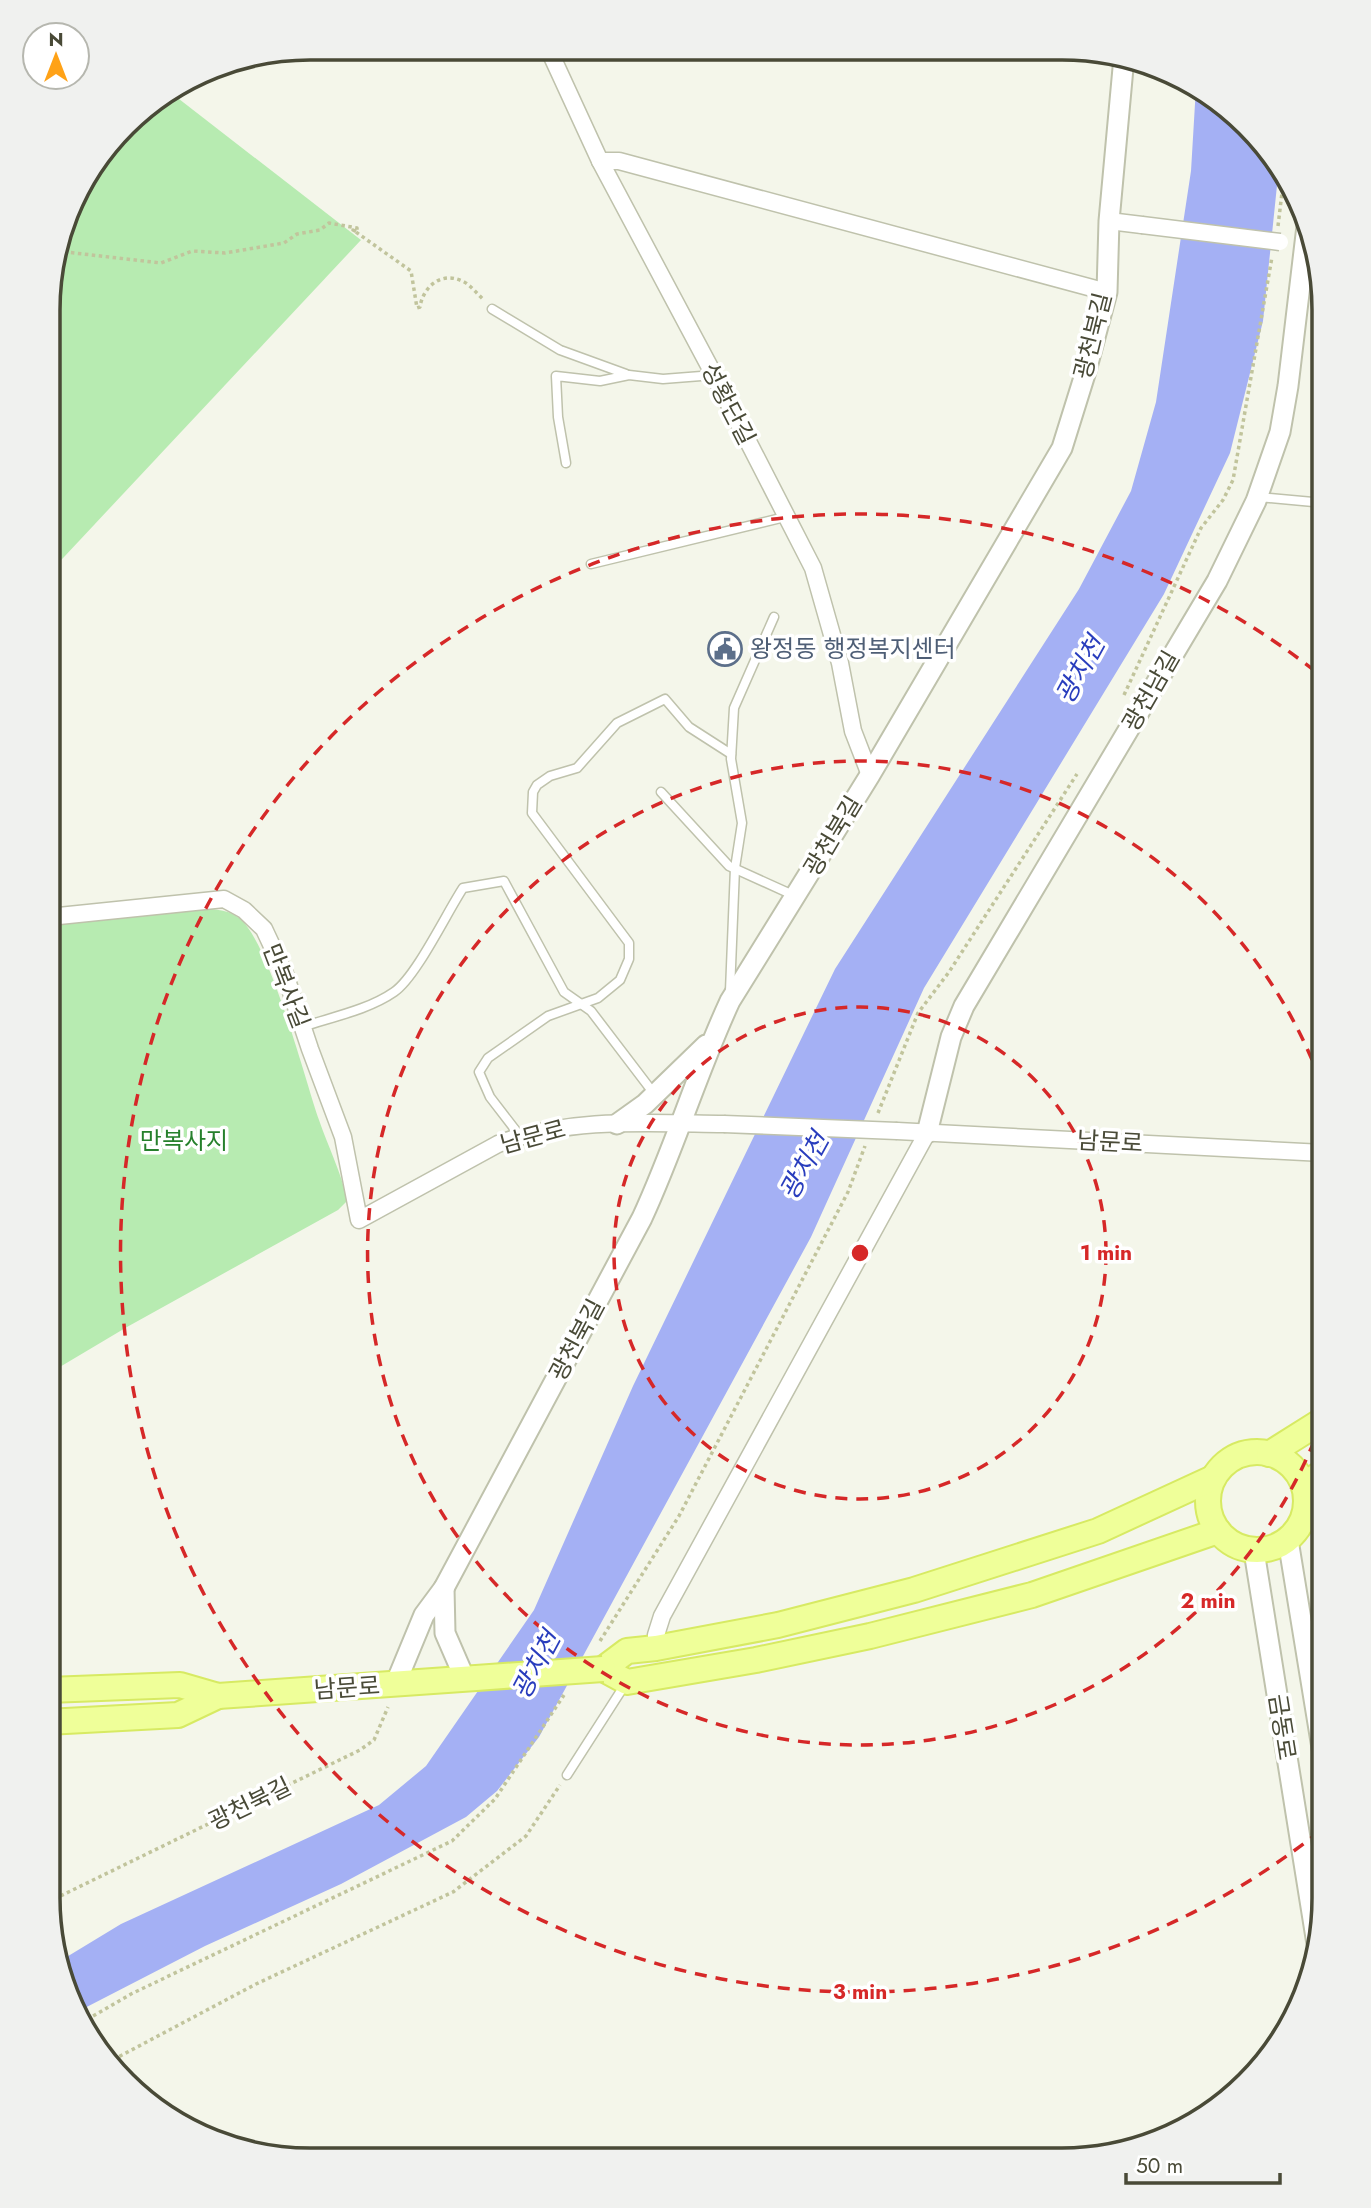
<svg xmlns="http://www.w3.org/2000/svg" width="1371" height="2208" font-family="Jost,'Noto Sans KR',sans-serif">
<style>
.green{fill:#b7ebb1}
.water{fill:#a4b0f4}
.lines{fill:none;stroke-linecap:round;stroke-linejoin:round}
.service-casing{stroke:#bfc2ac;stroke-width:11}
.minor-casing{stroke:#bfc2ac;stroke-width:19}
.tertiary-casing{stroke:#bfc2ac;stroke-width:23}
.primary-casing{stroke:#d7ea63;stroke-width:28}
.path{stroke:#c1c49c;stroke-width:3.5;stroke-dasharray:3.5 3.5;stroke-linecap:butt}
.service{stroke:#fff;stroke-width:8}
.minor{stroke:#fff;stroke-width:16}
.tertiary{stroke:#fff;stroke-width:19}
.primary{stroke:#efff99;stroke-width:24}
.minor-bridge-casing{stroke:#bfc2ac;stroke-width:19;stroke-linecap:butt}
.primary-bridge-casing{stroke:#d7ea63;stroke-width:28;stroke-linecap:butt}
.minor-bridge{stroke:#fff;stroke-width:16}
.primary-bridge{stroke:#efff99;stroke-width:24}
.ring{fill:none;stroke:#d62828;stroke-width:3.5;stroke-dasharray:12 9}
.labels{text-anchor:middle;stroke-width:7;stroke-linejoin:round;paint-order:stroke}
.street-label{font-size:24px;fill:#494a37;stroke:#fff}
.service-label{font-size:24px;fill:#4e5e75;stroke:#fff;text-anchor:start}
.park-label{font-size:24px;fill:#26802c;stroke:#fff}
.water-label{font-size:26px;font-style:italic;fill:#293dbd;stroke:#fff}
.rim{fill:none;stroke:#494a37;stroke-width:3.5}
.centre{fill:#d62828;stroke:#fff;stroke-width:3.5}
.ring-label{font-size:21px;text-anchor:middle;font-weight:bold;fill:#d62828;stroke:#fff;stroke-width:7;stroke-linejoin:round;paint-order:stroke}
</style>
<rect width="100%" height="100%" fill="#f4f6ea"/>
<g class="green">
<polygon points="170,92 361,240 49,573 49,276 75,193 136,113"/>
<path d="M193 908C209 909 226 908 239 918 269 940 305 1080 319 1120 328 1147 342 1173 347 1201L338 1210 127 1327 48 1374 49 922Z"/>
</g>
<path class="water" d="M1196 87C1228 106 1260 133 1279 166L1263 321 1230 453 1164 594 924 988 811 1237 539 1737 497 1791 466 1817 341 1884 205 1946 75 2013 67 1998 60 1961 121 1924 379 1805 426 1766 534 1610 633 1386 835 969 1079 589 1131 491 1156 402 1191 171Z"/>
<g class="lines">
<g class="service-casing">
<g id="service">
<polyline points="492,309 560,350 626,374"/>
<polyline points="566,463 558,417 556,376 600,381 629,375 663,379 714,375"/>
<polyline points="1258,497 1324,503"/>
<polyline points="591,564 785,517"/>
<polyline points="661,792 729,866 793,895"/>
<polyline points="730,991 735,868 742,823 731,759 734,708 774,617"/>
<path d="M302 1027C332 1017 368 1010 394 992 416 977 446 914 463 888L504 881 564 992 591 1011 655 1095"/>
<polyline points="520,1136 490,1097 479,1072 488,1058 548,1016 598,998 620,980 629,959 629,943 532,813 533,792 537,785 550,776 577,768 617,723 665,699 689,727 731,754"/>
<polyline points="567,1775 626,1683"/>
</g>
</g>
<g class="minor-casing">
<g id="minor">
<polyline points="548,48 600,161 714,375 813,568 840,663 853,731 870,775"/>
<polyline points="600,161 619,161 1107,292"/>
<polyline points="1109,221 1142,225"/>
<path d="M49 917 224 899 244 910 264 929 285 974 310 1049 343 1137 359 1220 498 1144C570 1117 649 1123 724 1124"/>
<polyline points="897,1131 1323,1153"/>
<polyline points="656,1648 656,1635 662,1616 927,1133"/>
</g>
</g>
<g class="tertiary-casing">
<g id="tertiary">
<polyline points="617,1124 645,1104 706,1045"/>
<polyline points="927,1133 951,1037 964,1006 1217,581 1256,501 1280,432 1288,386 1307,226"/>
<polyline points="1288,1540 1323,1754"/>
<polyline points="1254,1551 1317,1944"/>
<polyline points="444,1588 445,1633 465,1679"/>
<path d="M395 1685 424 1615 444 1588 642 1218C675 1147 697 1072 730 1001L870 775 1062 448 1086 371 1107 292 1109 221 1124 57"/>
</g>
</g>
<g class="primary-casing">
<g id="primary">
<circle cx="1257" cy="1501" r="49"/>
<polyline points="1269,1454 1323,1420"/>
<polyline points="1213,1478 1098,1531 914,1590 778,1625 656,1648 627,1651 603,1669 627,1682 756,1660 870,1636 1032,1595 1218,1531"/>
<polyline points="1304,1485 1323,1472"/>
<polyline points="48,1690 180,1685 218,1696 476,1678"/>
<polyline points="47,1722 178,1715 218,1696"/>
</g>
</g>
<g class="path">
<polyline points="1278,226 1284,176"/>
<path d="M57 251 161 263 192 251 225 253 284 243 297 234 320 230 329 223 357 228V232L353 230 411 271 417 308 420 307C423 287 441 271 462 281 470 284 477 294 484 300"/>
<polyline points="1124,695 1201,528 1223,500 1233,480 1272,257"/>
<polyline points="878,1113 918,1013 949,972 1077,774"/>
<polyline points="600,1641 679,1516 848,1192 865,1146"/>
<polyline points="48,1902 360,1750 374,1740 388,1707"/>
<polyline points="81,2023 131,1994 452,1841 495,1799 564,1695"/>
<polyline points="107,2063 256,1984 453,1892 526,1836 560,1785"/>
</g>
<use href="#service" class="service"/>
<use href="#minor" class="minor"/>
<use href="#tertiary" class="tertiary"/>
<use href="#primary" class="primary"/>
<g class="minor-bridge-casing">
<g id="minor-bridge">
<polyline points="1142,225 1280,242"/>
<polyline points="724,1124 897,1131"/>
</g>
</g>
<g class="primary-bridge-casing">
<polyline id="primary-bridge" points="476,1678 603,1669"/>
</g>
<use href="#minor-bridge" class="minor-bridge"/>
<use href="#primary-bridge" class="primary-bridge"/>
</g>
<g class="ring">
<circle cx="860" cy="1253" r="246"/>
<path d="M1322 1421A492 492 0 1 1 1322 1085"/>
<path d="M1320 1831A739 739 0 1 1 1320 675"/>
</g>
<defs>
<g id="civic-ring" transform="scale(1.75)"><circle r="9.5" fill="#fff" stroke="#5c6f8a" stroke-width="1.5"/><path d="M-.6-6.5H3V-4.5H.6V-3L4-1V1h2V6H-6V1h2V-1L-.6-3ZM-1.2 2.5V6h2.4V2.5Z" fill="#5c6f8a"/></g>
</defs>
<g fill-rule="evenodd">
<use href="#civic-ring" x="725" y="649"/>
</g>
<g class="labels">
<g class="street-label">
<text transform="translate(1093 336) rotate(-76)" y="8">광천북길</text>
<text transform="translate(728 404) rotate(63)" y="8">성황단길</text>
<text transform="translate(1151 691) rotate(-60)" y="8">광천남길</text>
<text transform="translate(833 836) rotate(-59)" y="8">광천북길</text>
<text transform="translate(286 986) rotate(69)" y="8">만복사길</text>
<text transform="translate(533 1137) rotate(-15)" y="8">남문로</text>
<text transform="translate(1110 1142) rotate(3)" y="8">남문로</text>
<text transform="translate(577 1340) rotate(-62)" y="8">광천북길</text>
<text transform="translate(347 1688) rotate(-4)" y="8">남문로</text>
<text transform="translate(1282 1727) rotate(81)" y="8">금동로</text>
<text transform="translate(250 1804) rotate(-26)" y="8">광천북길</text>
</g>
<g class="service-label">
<text x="750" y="657">왕정동 행정복지센터</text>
</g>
<g class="park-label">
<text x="184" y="1149">만복사지</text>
</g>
<g class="water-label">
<text transform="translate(1080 670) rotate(-61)" y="9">광치천</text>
<text transform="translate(804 1166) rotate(-61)" y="9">광치천</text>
<text transform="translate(536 1665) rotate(-62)" y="9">광치천</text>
</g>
</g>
<path d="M0 0H1371V2208H0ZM310 60H1062A250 250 0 0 1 1312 310V1898A250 250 0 0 1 1062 2148H310A250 250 0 0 1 60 1898V310A250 250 0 0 1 310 60Z" fill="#f0f1ef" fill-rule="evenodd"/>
<path class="rim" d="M310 60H1062A250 250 0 0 1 1312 310V1898A250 250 0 0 1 1062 2148H310A250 250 0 0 1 60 1898V310A250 250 0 0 1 310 60Z"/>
<circle cx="860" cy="1253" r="10" class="centre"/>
<g class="ring-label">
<text x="1106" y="1260">1 min</text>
<text x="1208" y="1608">2 min</text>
<text x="860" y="1999">3 min</text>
</g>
<g transform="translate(56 56)"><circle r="33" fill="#ffffff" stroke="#b6b7af" stroke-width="2"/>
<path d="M0-5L12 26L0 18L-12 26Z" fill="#ffa217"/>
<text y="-10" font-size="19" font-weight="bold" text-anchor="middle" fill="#494a37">N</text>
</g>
<path d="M1126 2173v10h154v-10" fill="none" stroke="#494a37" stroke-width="3.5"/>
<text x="1136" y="2173" font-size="21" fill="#494a37" stroke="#ffffff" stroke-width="5" paint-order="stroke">50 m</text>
</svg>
